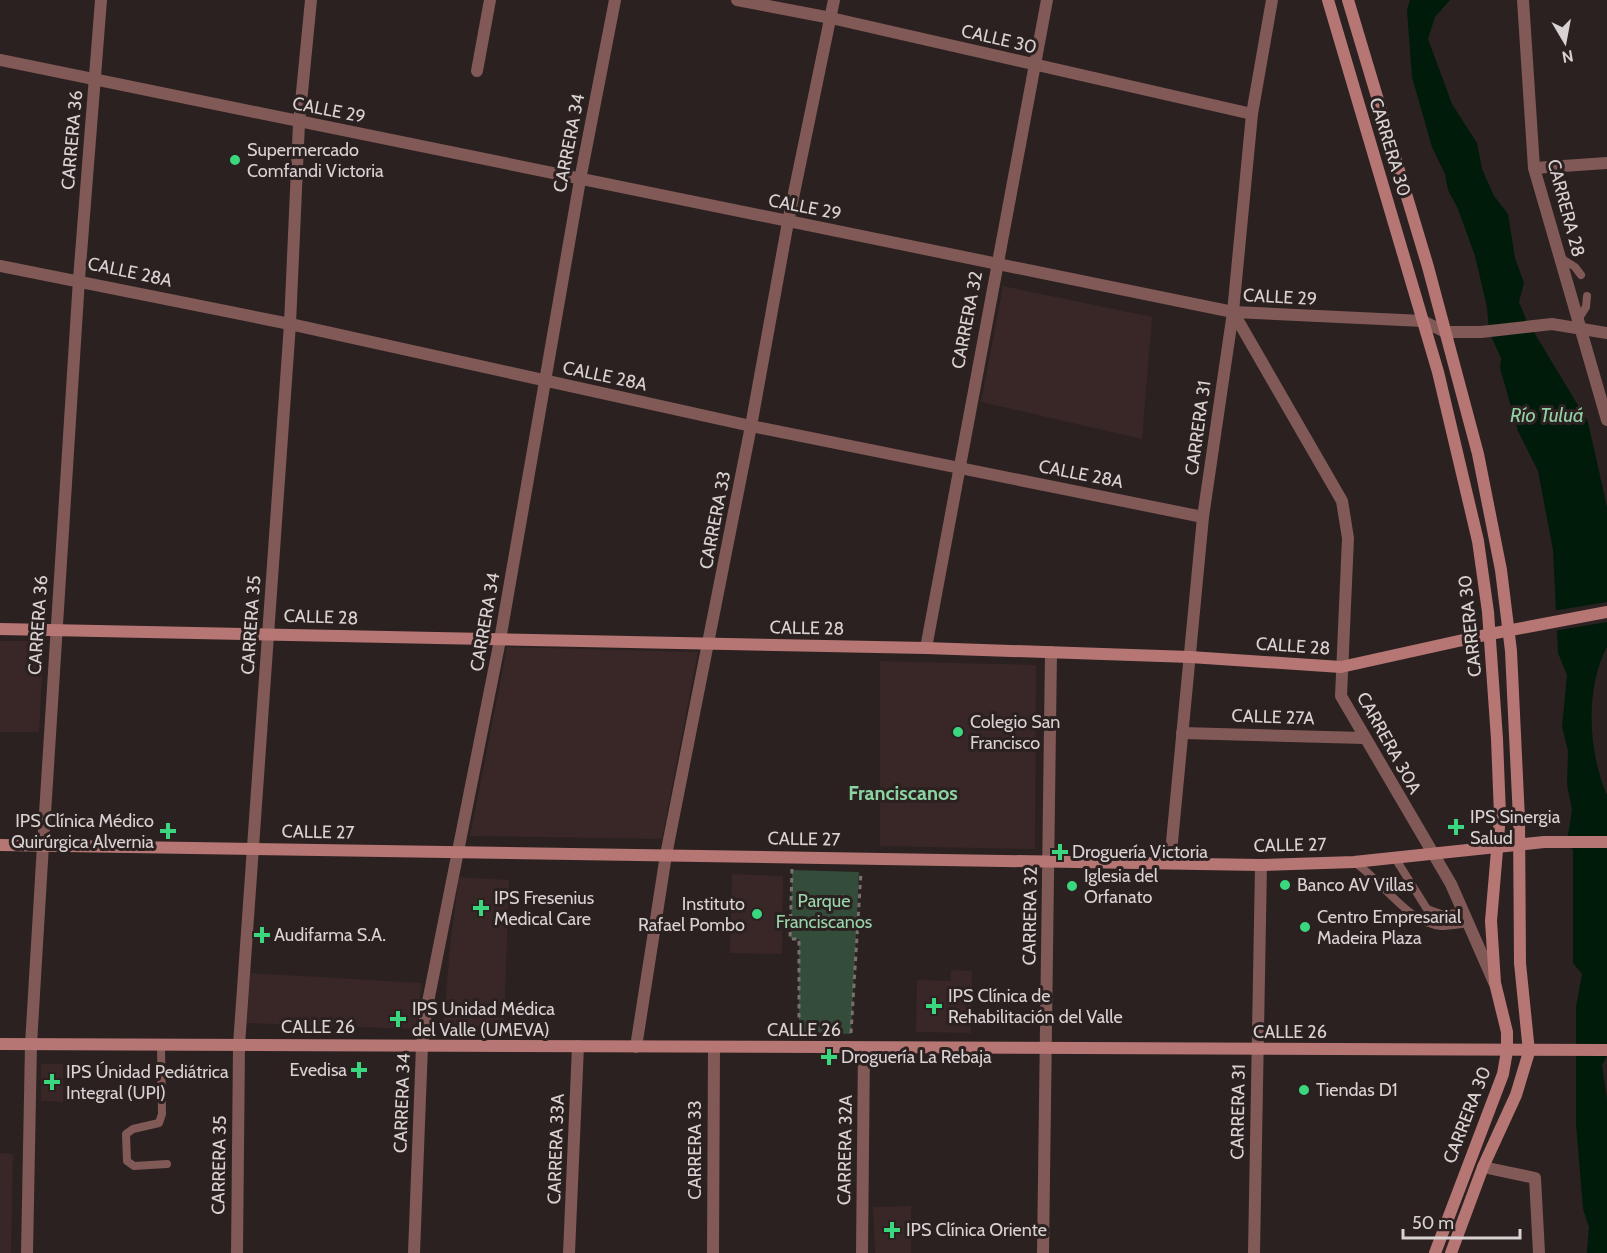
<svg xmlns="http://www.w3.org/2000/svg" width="1607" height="1253" font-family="Cabin,sans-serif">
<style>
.built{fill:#382726}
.green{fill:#344d3b}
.water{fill:#011b0b}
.pier{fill:#2b2120}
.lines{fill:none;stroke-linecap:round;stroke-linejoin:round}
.path{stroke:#79706f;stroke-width:3;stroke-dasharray:4.5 4.5;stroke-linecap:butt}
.lane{stroke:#815956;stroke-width:8}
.street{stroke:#815956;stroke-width:12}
.secondary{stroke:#b67673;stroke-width:12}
.poi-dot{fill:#3ad77f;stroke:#2b2120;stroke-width:2}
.labels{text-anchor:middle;stroke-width:6;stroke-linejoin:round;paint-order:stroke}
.street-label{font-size:18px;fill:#d9d2d2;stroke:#2b2120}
.poi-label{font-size:18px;fill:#d9d2d2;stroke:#2b2120;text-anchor:start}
.park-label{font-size:18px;fill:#98d6ab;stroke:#2b2120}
.water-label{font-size:20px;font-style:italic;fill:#91cfa4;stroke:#2b2120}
.neighbourhood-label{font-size:20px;font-weight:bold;fill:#8cd3a2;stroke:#2b2120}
</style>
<rect width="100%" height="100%" fill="#2b2120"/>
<g class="built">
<polygon points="1003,286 1152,317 1142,439 981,402"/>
<polygon points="0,641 44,641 39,732 0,732"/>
<polygon points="507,647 698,652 662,839 470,836"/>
<polygon points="880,661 1036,665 1035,849 880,846"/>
<polygon points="732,874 783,876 782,954 730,953"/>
<polygon points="459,877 509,880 504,1026 443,1027 451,937"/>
<polygon points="951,970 972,971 971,1033 916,1032 917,980 951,981"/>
<polygon points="250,973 422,983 416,1029 247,1023"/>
<polygon points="41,1064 63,1064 63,1102 41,1101"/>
<polygon points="0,1153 13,1154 11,1253 0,1253"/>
<polygon points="911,1206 911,1253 875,1253 873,1207"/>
</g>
<polygon class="green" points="792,870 859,872 851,1034 799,1032 799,939 791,939"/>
<path class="water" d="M1410 0H1450L1435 17 1428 39 1452 104 1477 143 1482 169 1494 196 1508 214 1515 258 1524 283 1519 302 1526 319 1588 422 1607 507V647C1585 688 1588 752 1607 795V1056L1602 1065 1607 1099V1253H1587L1589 1227 1583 1209 1576 1124V1007L1582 974 1573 963V850L1567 841 1572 810 1567 784 1568 751 1562 727 1567 675 1558 653 1553 550 1538 471 1518 431 1500 368 1501 358 1489 332 1487 307 1475 256 1458 209 1448 190 1445 174 1432 147 1412 77 1407 10Z"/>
<polygon class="pier" points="1607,602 1607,622 1554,631 1552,611"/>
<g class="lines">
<g class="path">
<polyline points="792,869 790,939 799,939 799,1034"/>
<polyline points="851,1033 861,872"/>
</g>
<g class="lane">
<polyline points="1561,258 1575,267 1581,275"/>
<polyline points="1579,318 1586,307 1587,296"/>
<polyline points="1395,858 1427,909 1441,914 1465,913"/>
<path d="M1354 862C1381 879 1407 923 1441 926 1450 926 1460 924 1470 923"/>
<polyline points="161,1045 162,1114 159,1123 133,1129 126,1134 127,1161 134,1166 167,1164"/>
</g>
<g class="street">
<polyline points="737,0 831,18 1252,114"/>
<polyline points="1523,0 1534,168 1607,420"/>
<polyline points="0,60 1233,312 1423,321 1445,332 1481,332 1552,324 1607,333"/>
<polyline points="477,71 490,0"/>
<polyline points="1534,168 1607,163"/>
<polyline points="0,266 290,324 751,426 1203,517"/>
<polyline points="1233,312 1342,501 1348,538 1341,696 1451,884 1494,982"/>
<polyline points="926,648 1047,0"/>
<polyline points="1182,733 1364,738"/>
<polyline points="1170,863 1203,517 1233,312 1252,114 1272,0"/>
<polyline points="636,1047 666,855 751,426 788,222 834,0"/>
<polyline points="1483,1167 1535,1178 1539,1253"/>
<polyline points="27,1253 31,1044 43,845 79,279 101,0"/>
<polyline points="237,1253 239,1045 290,324 299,123 311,0"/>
<polyline points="414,1253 422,1046 426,1012 500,640 580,180 615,0"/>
<polyline points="569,1253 578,1046"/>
<polyline points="713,1253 714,1047"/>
<polyline points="862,1253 864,1048"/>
<polyline points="1043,1253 1051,652"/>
<polyline points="1254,1253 1261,865"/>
</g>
<g class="secondary">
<polyline points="1328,0 1438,372 1478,541 1488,612 1497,739 1500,815 1491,921 1495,983 1507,1032 1507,1051 1503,1074 1435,1253"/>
<polyline points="1348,0 1428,267 1478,454 1501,570 1511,651 1519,819 1520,963 1529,1052 1516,1095 1483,1167 1451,1253"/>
<polyline points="0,629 926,648 1190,657 1341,667 1490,634 1607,612"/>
<polyline points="0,845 1261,865 1354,862 1544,842 1607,842"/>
<polyline points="0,1044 1607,1050"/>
</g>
</g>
<g class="poi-dot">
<circle cx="235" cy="160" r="6"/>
<circle cx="958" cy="732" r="6"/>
<path d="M1453 818h6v6h6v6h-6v6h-6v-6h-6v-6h6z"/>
<path d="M165 822h6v6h6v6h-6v6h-6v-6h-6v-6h6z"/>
<path d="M1057 843h6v6h6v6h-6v6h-6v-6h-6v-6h6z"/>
<circle cx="1285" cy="885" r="6"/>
<circle cx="1072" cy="886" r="6"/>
<path d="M478 899h6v6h6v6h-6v6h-6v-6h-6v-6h6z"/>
<circle cx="757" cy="914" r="6"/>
<circle cx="1305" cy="927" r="6"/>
<path d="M259 926h6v6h6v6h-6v6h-6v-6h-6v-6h6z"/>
<path d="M931 997h6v6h6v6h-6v6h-6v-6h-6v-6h6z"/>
<path d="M395 1010h6v6h6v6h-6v6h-6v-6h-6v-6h6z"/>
<path d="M826 1048h6v6h6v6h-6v6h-6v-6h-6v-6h6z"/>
<path d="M356 1061h6v6h6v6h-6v6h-6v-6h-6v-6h6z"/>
<path d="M49 1073h6v6h6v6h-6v6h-6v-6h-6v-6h6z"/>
<circle cx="1304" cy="1090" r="6"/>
<path d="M889 1221h6v6h6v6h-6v6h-6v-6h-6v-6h6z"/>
</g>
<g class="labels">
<g class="street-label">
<text transform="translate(999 39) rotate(13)" y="6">CALLE 30</text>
<text transform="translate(329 110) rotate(11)" y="6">CALLE 29</text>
<text transform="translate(72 140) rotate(-85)" y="6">CARRERA 36</text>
<text transform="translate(569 143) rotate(-79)" y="6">CARRERA 34</text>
<text transform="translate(1390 147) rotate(73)" y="6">CARRERA 30</text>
<text transform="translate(805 207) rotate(11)" y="6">CALLE 29</text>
<text transform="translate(1566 208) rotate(75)" y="6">CARRERA 28</text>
<text transform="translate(130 272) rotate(12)" y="6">CALLE 28A</text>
<text transform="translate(1280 297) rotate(3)" y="6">CALLE 29</text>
<text transform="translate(967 320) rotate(-79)" y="6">CARRERA 32</text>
<text transform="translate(605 376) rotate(12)" y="6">CALLE 28A</text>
<text transform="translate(1198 428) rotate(-82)" y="6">CARRERA 31</text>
<text transform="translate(1081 474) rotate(11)" y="6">CALLE 28A</text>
<text transform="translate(715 520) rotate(-79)" y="6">CARRERA 33</text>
<text transform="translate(321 617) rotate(2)" y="6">CALLE 28</text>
<text transform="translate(485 622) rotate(-80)" y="6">CARRERA 34</text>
<text transform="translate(38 625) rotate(-86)" y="6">CARRERA 36</text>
<text transform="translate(251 625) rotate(-86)" y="6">CARRERA 35</text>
<text transform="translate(1470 626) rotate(-96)" y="6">CARRERA 30</text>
<text transform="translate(807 628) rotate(1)" y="6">CALLE 28</text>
<text transform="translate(1293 646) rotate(4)" y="6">CALLE 28</text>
<text transform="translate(1273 717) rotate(2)" y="6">CALLE 27A</text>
<text transform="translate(1389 743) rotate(61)" y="6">CARRERA 30A</text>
<text transform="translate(318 832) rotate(1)" y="6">CALLE 27</text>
<text transform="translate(804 839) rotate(1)" y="6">CALLE 27</text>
<text transform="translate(1290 845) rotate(-1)" y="6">CALLE 27</text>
<text transform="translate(1030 916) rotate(-89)" y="6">CARRERA 32</text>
<text x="318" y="1033">CALLE 26</text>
<text x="804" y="1036">CALLE 26</text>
<text x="1290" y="1038">CALLE 26</text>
<text transform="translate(402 1103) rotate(-88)" y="6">CARRERA 34</text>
<text transform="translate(1238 1112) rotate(-89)" y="6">CARRERA 31</text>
<text transform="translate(1467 1115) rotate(-69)" y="6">CARRERA 30</text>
<text transform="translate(556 1149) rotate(-88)" y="6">CARRERA 33A</text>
<text transform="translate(695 1150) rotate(-90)" y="6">CARRERA 33</text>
<text transform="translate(845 1150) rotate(-89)" y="6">CARRERA 32A</text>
<text transform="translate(219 1165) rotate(-89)" y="6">CARRERA 35</text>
</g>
<g class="poi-label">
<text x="247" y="156">Supermercado<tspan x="247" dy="21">Comfandi Victoria</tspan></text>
<text x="970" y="728">Colegio San<tspan x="970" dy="21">Francisco</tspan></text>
<text x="1470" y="823">IPS Sinergia<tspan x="1470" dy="21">Salud</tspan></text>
<text x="154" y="827" text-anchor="end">IPS Clínica Médico<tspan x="154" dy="21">Quirúrgica Alvernia</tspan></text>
<text x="1072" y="858">Droguería Victoria</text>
<text x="1084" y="882">Iglesia del<tspan x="1084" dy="21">Orfanato</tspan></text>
<text x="1297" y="891">Banco AV Villas</text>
<text x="494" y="904">IPS Fresenius<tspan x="494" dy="21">Medical Care</tspan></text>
<text x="745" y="910" text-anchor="end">Instituto<tspan x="745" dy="21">Rafael Pombo</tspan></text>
<text x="1317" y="923">Centro Empresarial<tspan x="1317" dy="21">Madeira Plaza</tspan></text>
<text x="274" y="941">Audifarma S.A.</text>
<text x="948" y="1002">IPS Clínica de<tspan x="948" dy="21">Rehabilitación del Valle</tspan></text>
<text x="412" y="1015">IPS Unidad Médica<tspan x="412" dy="21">del Valle (UMEVA)</tspan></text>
<text x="841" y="1063">Droguería La Rebaja</text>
<text x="347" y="1076" text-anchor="end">Evedisa</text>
<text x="66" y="1078">IPS Únidad Pediátrica<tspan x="66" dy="21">Integral (UPI)</tspan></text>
<text x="1316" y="1096">Tiendas D1</text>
<text x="906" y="1236">IPS Clínica Oriente</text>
</g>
<g class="park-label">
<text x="824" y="907">Parque<tspan x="824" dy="21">Franciscanos</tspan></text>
</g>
<g class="water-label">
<text x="1547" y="422">Río Tuluá</text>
</g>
<g class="neighbourhood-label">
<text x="903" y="800">Franciscanos</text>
</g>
</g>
<g transform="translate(1565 42) rotate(170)" stroke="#2b2120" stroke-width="4.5" paint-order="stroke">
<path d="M0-4.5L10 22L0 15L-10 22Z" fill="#d9d2d2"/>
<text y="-9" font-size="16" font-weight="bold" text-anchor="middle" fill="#d9d2d2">N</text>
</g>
<path d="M1403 1229v9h117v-9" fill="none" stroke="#d9d2d2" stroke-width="3"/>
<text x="1412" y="1229" font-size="18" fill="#d9d2d2" stroke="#2b2120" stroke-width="4.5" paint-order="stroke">50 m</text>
</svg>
